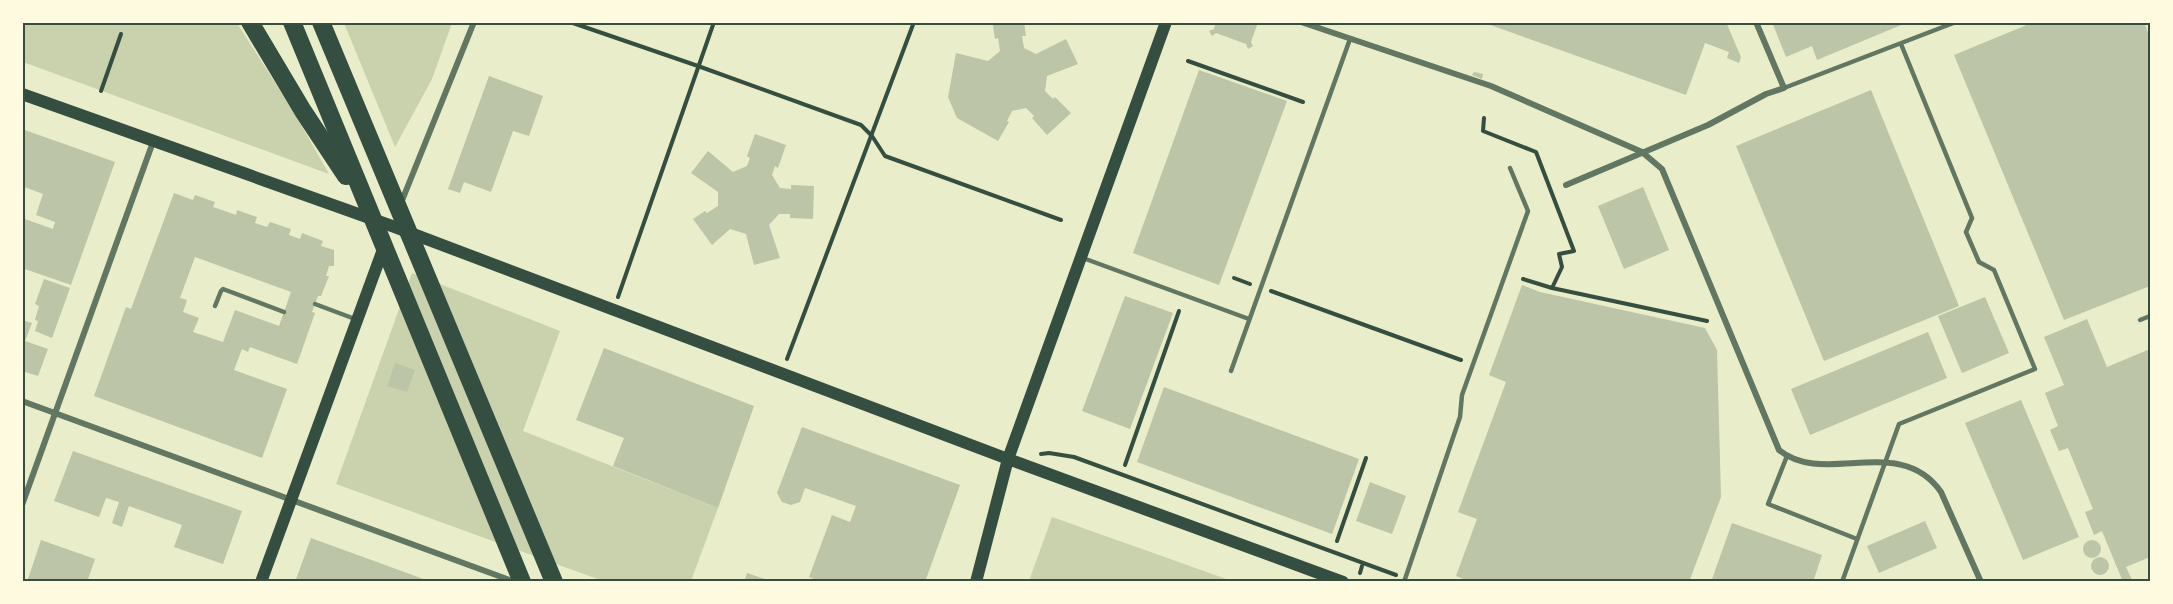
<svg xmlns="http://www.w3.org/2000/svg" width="2173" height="604" font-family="Poppins,sans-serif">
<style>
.green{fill:#cad2ad}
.building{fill:#bcc5a7;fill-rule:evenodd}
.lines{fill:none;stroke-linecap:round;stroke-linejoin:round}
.path{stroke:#344e41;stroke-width:4}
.service{stroke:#617663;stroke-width:4.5}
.minor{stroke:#617663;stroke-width:6}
.secondary{stroke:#344e41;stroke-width:12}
.motorway{stroke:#344e41;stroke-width:18}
.neatline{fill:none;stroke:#344e41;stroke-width:2}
</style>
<rect width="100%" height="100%" fill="#e9edc9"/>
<g class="green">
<polygon points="22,23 237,23 295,114 329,174 23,62"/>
<polygon points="344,23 452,23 432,79 395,147"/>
<polygon points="412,273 560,331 523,431 718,508 691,581 603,581 336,484"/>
<polygon points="1052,517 1232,581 1029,581"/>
</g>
<g class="building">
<polygon points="1014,22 1024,22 1026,36 1022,36 1024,48 1036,54 1066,39 1078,64 1047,76 1045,91 1053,99 1055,97 1071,113 1047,135 1032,118 1034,116 1026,108 1012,111 1007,121 1009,122 998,141 957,118 948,97 956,53 988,61 1000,51 998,38 995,39 993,25"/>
<polygon points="1216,22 1250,22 1257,25 1251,42 1253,46 1248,49 1246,44 1216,33 1212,36 1209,31 1214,29"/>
<polygon points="1726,22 1741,57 1739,63 1727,58 1729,52 1705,43 1686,95 1485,23"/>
<polygon points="1772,22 1906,22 1906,23 1817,60 1812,46 1786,57"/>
<polygon points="2034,22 2144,22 2150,38 2150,286 2064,320 1954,55"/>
<polygon points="1199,70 1287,101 1219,285 1133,253"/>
<polygon points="1474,72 1483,74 1482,79 1472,75"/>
<polygon points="489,76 543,96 529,136 513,131 491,192 464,182 460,193 448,189"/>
<polygon points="1871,90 1959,306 1824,361 1736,146"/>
<polygon points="22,129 115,162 71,285 22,268 22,251 25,244 22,243 22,218 53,229 55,222 36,215 43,194 22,186"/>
<polygon points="755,134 786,145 778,168 775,166 772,175 780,188 791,189 791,185 814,186 813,219 790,218 790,214 779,214 769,225 780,258 754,265 746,234 730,229 712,245 693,219 705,211 707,213 718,206 718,192 691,173 708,151 733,172 747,166 750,158 747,156"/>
<polygon points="1643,187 1669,250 1624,269 1598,206"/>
<path d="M174 193 193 200 195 195 215 202 213 207 236 215 237 210 257 217 255 223 267 227 270 222 291 229 289 235 300 239 302 233 323 241 321 246 334 250V266H329L326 276H329L321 296H318L312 312 315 313 297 364 250 347 248 352 242 349 234 370 287 389 262 458 94 396 126 307 131 309ZM195 257 291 292 279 326 235 310 223 342 193 332 199 318 183 312 187 300 180 298Z"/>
<polygon points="44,279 70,288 52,338 35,331 38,321 35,320 39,306 35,304"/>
<polygon points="1522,285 1540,292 1705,328 1717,350 1721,497 1689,582 1470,582 1456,576 1477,519 1458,512 1506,382 1489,375"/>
<polygon points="1125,296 1173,313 1130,429 1082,411"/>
<polygon points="1985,297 2009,353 1962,373 1938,316"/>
<polygon points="2087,319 2107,367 2150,349 2150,557 2126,567 2133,582 2123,582 2102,531 2094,535 2085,512 2093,509 2068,448 2059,451 2050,430 2058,426 2045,393 2064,385 2044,337"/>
<polygon points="22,320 32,323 25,341 48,349 38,376 22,371"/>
<polygon points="1928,332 1947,378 1810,435 1791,389"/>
<polygon points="604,348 754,406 718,508 613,466 624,438 576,420"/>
<polygon points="395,363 415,370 407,392 387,386"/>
<polygon points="1164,387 1359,459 1332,534 1137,462"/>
<polygon points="2021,400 2079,537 2023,560 1965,423"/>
<polygon points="802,427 960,485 925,582 821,582 809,577 832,515 850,522 856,506 805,488 800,502 791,505 782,502 777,493"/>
<polygon points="73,451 242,511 223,564 174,547 182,525 129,506 122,527 112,523 119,502 106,498 99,517 54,501"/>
<polygon points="1370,482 1406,496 1392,534 1356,521"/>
<polygon points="1925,521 1937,548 1879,573 1867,546"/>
<polygon points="1732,523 1822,555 1813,582 1711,582"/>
<polygon points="311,538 429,581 429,582 295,582"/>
<polygon points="41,540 95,559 87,582 27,582"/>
<circle cx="2092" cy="549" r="9"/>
<circle cx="2100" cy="566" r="9"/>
<polygon points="747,573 771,581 771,582 744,582"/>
</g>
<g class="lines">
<g class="path">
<polyline points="570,22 698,66 861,125 872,136 885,156 1061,220"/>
<polyline points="1188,61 1303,102"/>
<polyline points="101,91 121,34"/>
<polyline points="1484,118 1483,131 1536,152 1574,251 1559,254 1562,267 1552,288"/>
<polyline points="1234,278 1250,284"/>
<polyline points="1523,279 1552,288 1707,321"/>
<polyline points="1271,291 1461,360"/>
<polyline points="618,297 714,22"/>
<polyline points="787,359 914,22"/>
<polyline points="1041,454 1049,453 1074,457 1396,575"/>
<polyline points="1125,465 1179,311"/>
<polyline points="1337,541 1366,458"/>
<polyline points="1360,573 1362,566"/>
</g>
<g class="service">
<polyline points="1784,88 1956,22"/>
<polyline points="1083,258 1249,319"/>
<polyline points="315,304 355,319"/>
<polyline points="215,306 221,291 223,289 284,312"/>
<polyline points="2140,320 2150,316"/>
<polyline points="1231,371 1350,39"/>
<polyline points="1787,456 1768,504 1857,539"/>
<polyline points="1404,582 1460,417 1462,395 1528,211 1510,168"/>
<polyline points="1842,582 1899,424 2035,369 1994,270 1979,262 1966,232 1972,218 1901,44"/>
</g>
<g class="minor">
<path d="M1301 22 1491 86 1642 152 1662 169 1779 450C1824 487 1900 433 1941 492L1981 582"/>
<polyline points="1566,185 1708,125 1766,94 1784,88 1756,22"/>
<polyline points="401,203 474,22"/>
<polyline points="22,401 515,582"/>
<polyline points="22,505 153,142"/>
</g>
<g class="secondary">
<polyline points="22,94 392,226 1008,459 1343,582"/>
<polyline points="261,582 385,244"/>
<polyline points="976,582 1008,459 1166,22"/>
</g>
<g class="motorway">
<polyline points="250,22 303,111 346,176"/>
<polyline points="292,22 522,582"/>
<polyline points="321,22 554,582"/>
</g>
</g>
<rect width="2173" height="604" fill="none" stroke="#fefae0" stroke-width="48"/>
<rect x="24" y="24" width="2125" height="556" class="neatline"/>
</svg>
